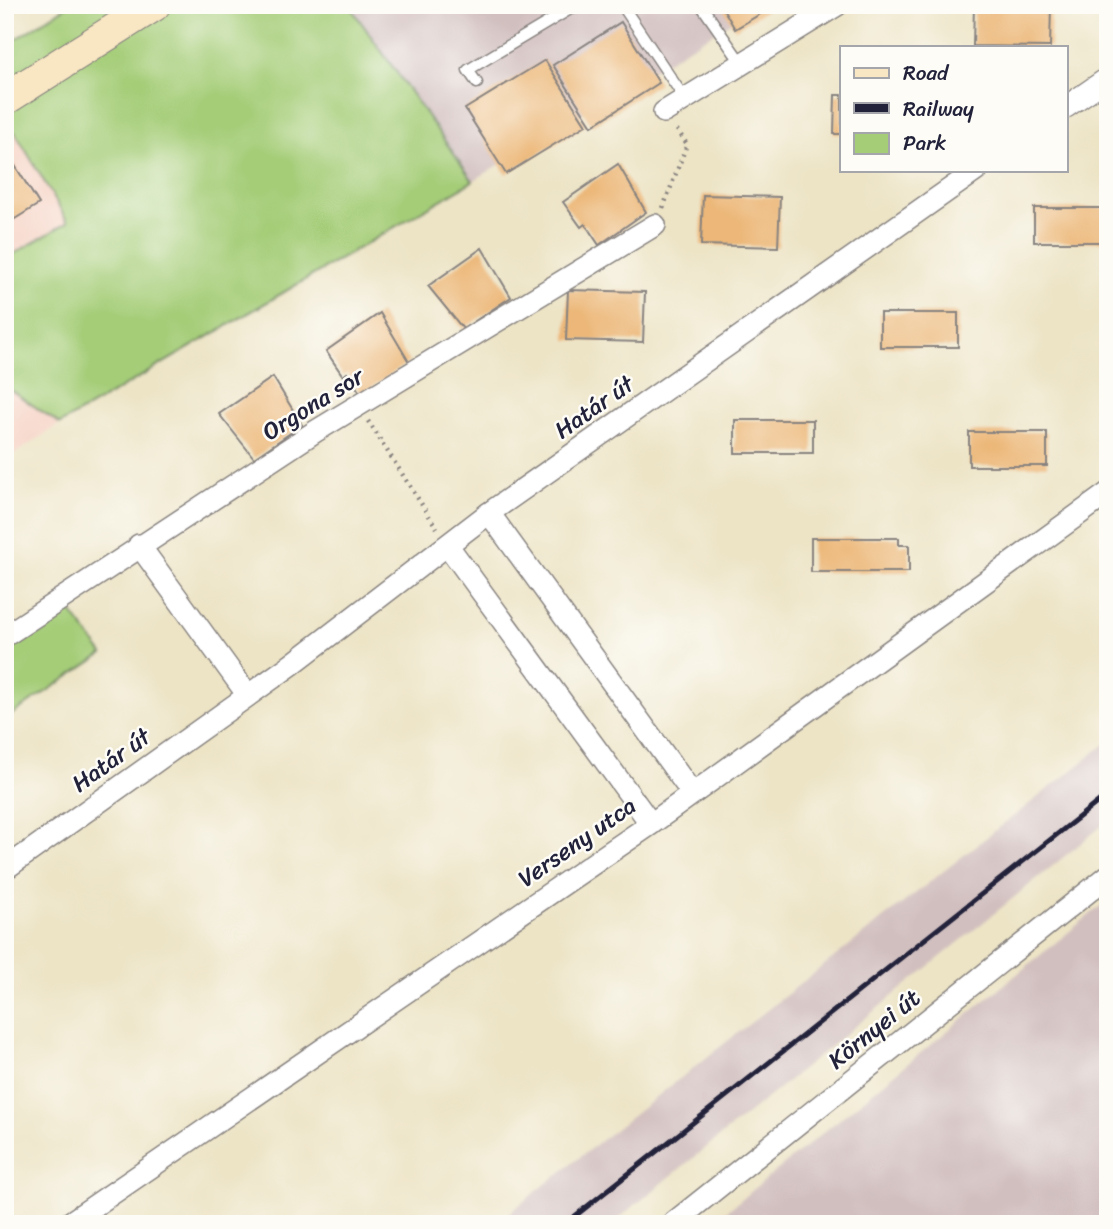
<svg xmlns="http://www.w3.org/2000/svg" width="1113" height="1229" font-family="Sriracha,sans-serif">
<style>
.built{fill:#f6d2c5}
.industrial{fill:#d1bfbf}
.green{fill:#a5cd78;stroke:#64785a;stroke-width:2}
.building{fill:#ecb778}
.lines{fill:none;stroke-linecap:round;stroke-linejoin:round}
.service-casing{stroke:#888380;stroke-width:13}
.minor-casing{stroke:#888380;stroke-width:24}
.secondary-casing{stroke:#888380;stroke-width:34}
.path{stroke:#888380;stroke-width:4.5;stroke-dasharray:2 5;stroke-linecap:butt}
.service{stroke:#fff;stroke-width:10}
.minor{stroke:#fff;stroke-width:21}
.secondary{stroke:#f9e7c3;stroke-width:32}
.rail{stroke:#22223b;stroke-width:5}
.labels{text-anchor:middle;stroke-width:5;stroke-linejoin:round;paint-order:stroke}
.street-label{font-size:24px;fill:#22223b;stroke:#fdfcf7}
</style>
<rect width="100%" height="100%" fill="#fdfcf7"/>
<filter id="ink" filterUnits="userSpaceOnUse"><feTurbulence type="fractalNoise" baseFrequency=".0143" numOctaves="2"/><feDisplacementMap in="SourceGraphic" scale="14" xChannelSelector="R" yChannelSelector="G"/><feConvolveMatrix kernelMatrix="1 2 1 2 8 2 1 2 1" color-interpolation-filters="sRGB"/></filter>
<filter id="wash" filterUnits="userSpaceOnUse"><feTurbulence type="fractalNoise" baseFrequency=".00686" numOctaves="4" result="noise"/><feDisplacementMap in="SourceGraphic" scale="28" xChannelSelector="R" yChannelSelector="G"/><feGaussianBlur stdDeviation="1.57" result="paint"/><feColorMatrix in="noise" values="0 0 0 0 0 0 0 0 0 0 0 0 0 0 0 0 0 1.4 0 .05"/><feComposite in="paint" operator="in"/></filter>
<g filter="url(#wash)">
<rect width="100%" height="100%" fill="#ede4c6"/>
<g class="built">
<polygon points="15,131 68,222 5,259 5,137"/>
<polygon points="5,386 60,424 5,460"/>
</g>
<g class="industrial">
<polygon points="349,5 758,5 473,181"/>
<polygon points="1108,742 1108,821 612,1224 495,1224"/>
<polygon points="1108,900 1108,1224 711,1224"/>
</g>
<g class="green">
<polygon points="69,5 349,5 473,181 60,424 5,386 5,259 68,222 15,132 5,137 5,46"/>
<polygon points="66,605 103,654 5,719 5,646"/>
</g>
<g id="blocks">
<g class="building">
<polygon points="721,5 775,5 735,29"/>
<polygon points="974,5 1051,5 1050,47 973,46"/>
<polygon points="621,22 659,83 592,126 553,65"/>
<polygon points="545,60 586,125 506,174 465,109"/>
<polygon points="835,95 842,95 842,134 834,134"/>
<polygon points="14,164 39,204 5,225 5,170"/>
<polygon points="618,164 646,212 599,245 585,224 581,227 563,202"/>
<polygon points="703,195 780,197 778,247 701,245"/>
<rect x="1034" y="208" width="74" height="34"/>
<polygon points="482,248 511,297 463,329 428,286"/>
<polygon points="568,290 645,292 643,342 566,340"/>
<polygon points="380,313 409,362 361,394 347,373 343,376 326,351"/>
<rect x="880" y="313" width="78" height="34"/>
<polygon points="273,377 302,425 254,458 219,414"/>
<rect x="735" y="420" width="78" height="33"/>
<rect x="969" y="432" width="78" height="34"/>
<polygon points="811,538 899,538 899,545 909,545 909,572 811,572"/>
</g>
</g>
</g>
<g filter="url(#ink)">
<use href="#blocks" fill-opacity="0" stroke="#888380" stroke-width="2"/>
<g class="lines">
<g class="service-casing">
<g id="service">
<polyline points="622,5 685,99"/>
<polyline points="701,5 742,64"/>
<polyline points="477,83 468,70 577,5"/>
</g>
</g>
<g class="minor-casing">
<g id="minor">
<polyline points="1066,107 1108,78"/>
<polyline points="664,112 837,5"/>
<polyline points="489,513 692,793"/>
<polyline points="139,545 247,694"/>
<polyline points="448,546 651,824"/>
<polyline points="5,636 316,431 655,225"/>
<polyline points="5,869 291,665 489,513 977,170"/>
<polyline points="68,1224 651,824 1108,493"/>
<polyline points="672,1224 1108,876"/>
</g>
</g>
<g class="secondary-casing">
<polyline id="secondary" points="5,99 154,5"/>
</g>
<g class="path">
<polyline points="663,208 687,144 675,127"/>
<polyline points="368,421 437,528"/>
</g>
<use href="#service" class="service"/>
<use href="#minor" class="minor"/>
<use href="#secondary" class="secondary"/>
<polyline class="rail" points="565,1224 1108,794"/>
</g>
</g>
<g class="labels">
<g class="street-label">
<text transform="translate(313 404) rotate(-32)" y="8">Orgona sor</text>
<text transform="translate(594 407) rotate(-35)" y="8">Határ út</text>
<text transform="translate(111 760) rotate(-36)" y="8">Határ út</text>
<text transform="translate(577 842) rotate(-35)" y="8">Verseny utca</text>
<text transform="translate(874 1029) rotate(-39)" y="8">Környei út</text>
</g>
</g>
<rect width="1113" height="1229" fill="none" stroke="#fdfcf7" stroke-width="28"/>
<rect x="840" y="46" width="228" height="126" fill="#fdfcf7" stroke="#a5a5ac" stroke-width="2"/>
<rect x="854" y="68" width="35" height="10" fill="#f9e7c3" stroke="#a5a5ac" stroke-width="2"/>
<text x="903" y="80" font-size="21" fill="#22223b">Road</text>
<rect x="854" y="103" width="35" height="10" fill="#22223b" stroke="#a5a5ac" stroke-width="2"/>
<text x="903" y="116" font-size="21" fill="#22223b">Railway</text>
<rect x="854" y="133" width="35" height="21" fill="#a5cd78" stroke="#a5a5ac" stroke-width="2"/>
<text x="903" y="150" font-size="21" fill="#22223b">Park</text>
</svg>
